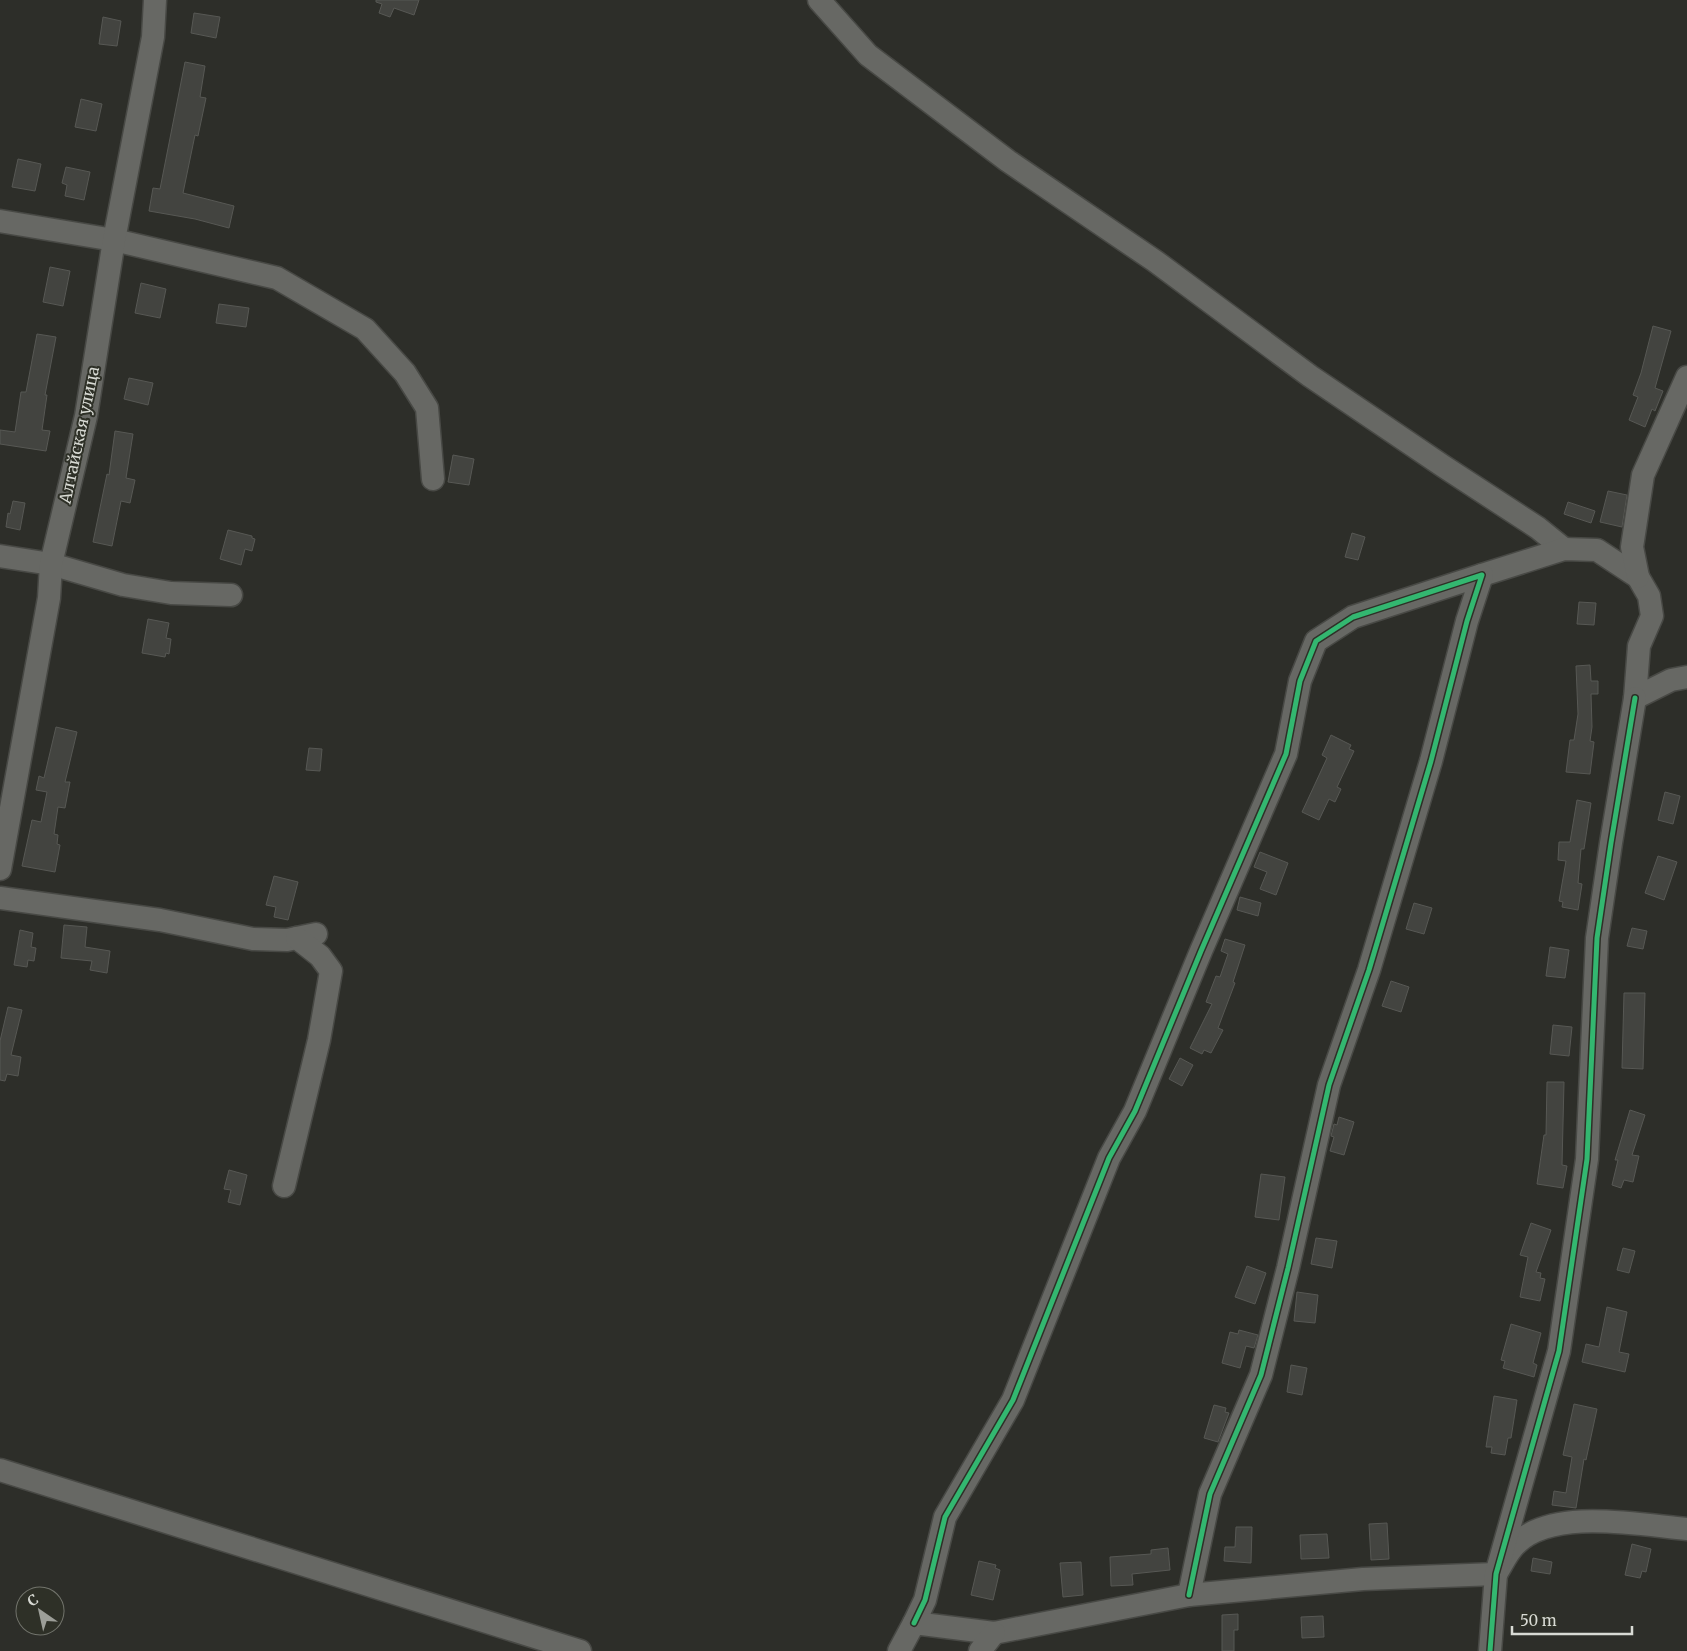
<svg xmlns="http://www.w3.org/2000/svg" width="1687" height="1651" font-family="Merriweather,serif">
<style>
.building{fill:#434440;stroke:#575854}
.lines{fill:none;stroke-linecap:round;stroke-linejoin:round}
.minor-casing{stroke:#484945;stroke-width:25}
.minor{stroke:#676864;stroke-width:22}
.cycleway-casing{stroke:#2e3027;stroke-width:8}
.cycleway{stroke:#33b770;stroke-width:5}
.labels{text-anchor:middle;stroke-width:4;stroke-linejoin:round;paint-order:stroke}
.street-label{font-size:16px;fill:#d8dad4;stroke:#2e3027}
</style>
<rect width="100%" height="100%" fill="#2d2e29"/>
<g class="building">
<polygon points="376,0 419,0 414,15 394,8 390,17 379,13 382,4 376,2"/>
<polygon points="194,13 220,17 216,38 191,33"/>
<polygon points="103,17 121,21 117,46 99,44"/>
<polygon points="185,62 205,66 200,97 206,98 198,136 195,135 183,193 234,206 229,228 195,219 149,211 153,188 160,189"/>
<polygon points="81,99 102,104 96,131 75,127"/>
<polygon points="18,159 41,164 35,191 12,187"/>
<polygon points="66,167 90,172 84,200 65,196 67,185 62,183"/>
<polygon points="50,267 70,271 63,306 43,302"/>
<polygon points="141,283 166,289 160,318 135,313"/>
<polygon points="219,304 249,308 246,327 216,323"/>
<polygon points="1653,326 1671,331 1655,388 1663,391 1655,411 1652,409 1645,427 1629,420 1638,397 1633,395 1641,373"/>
<polygon points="37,334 56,337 45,395 47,395 42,430 50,431 46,451 0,444 0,430 15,432 21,392 26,392"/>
<polygon points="129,378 153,383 148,405 124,399"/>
<polygon points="115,431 133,434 126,478 135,480 130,503 121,501 112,546 93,542 107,474 109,475"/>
<polygon points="453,455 474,459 469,485 448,482"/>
<polygon points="1608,491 1627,495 1622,527 1600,522"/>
<polygon points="13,501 25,503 20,530 6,527 8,513 10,514"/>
<polygon points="1568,502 1595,511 1591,523 1564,514"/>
<polygon points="228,530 252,536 252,538 255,539 252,551 245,549 241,565 220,559"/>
<polygon points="1352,533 1365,537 1358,560 1345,557"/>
<polygon points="1579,602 1596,603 1594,625 1577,624"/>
<polygon points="148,619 169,623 166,638 171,639 169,654 166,653 165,657 142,653"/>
<polygon points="1590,665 1591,681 1598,681 1598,694 1591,694 1592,727 1590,741 1594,742 1590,774 1566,772 1570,740 1574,740 1578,714 1576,666"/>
<polygon points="56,727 77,732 65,782 70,782 65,808 58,807 54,834 58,835 57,844 60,845 55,872 22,866 32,820 41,822 47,792 36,790 39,776 44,778"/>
<polygon points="1331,735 1351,745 1349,749 1354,751 1337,787 1341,789 1335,802 1329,799 1319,820 1302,812 1327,758 1322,755"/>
<polygon points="309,748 322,749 320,771 306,770"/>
<polygon points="1665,792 1680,796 1673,824 1658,820"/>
<polygon points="1577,800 1591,803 1584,849 1581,849 1578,883 1582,884 1578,910 1562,907 1563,902 1559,901 1566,861 1558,860 1559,842 1570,842"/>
<polygon points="1260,852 1288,863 1276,895 1260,889 1267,872 1254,867"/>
<polygon points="1658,856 1677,862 1664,900 1645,893"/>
<polygon points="274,876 298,882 288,920 274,917 276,907 266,905"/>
<polygon points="1240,897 1261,903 1258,916 1237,910"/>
<polygon points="1414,903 1432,908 1424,934 1406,929"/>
<polygon points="64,925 87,927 85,947 110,951 107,973 90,970 92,961 61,958"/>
<polygon points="1632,928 1647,931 1643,949 1627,946"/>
<polygon points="20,930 33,933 31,947 36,948 34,961 28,960 27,967 14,965"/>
<polygon points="1225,939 1245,945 1233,982 1235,983 1218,1028 1223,1030 1211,1053 1204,1050 1202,1054 1190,1048 1212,1004 1206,1002 1216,976 1220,977 1228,954 1221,951"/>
<polygon points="1550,947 1569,950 1565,978 1546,976"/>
<polygon points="1391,981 1409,987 1401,1012 1382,1006"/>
<polygon points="1624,993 1645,993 1643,1069 1622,1068"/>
<polygon points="8,1007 22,1010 11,1055 21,1057 18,1076 7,1074 5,1081 0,1080 0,1041"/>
<polygon points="1553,1025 1572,1027 1569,1056 1550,1054"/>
<polygon points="1180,1058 1193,1065 1182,1086 1169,1079"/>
<polygon points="1547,1082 1564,1082 1562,1165 1567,1166 1563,1188 1537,1184 1544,1135 1546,1135"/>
<polygon points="1630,1110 1645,1115 1632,1155 1639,1156 1633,1182 1624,1180 1621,1188 1612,1185 1618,1160 1615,1160"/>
<polygon points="1339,1117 1354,1122 1344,1155 1330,1151 1334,1137 1331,1136 1334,1124 1337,1125"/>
<polygon points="229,1170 247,1175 240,1205 228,1202 231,1190 224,1189"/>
<polygon points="1261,1174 1285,1177 1279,1220 1255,1217"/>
<polygon points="1531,1223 1551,1230 1536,1272 1541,1273 1540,1278 1545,1279 1540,1301 1520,1297 1528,1257 1520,1255"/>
<polygon points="1316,1238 1337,1241 1332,1268 1311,1264"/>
<polygon points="1623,1248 1635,1251 1629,1273 1617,1270"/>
<polygon points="1247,1266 1266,1273 1255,1304 1235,1297"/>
<polygon points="1297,1292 1318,1295 1315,1323 1294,1321"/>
<polygon points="1607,1307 1627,1312 1619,1352 1629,1354 1625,1372 1582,1362 1586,1344 1599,1347"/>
<polygon points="1511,1324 1541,1333 1533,1363 1537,1365 1534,1377 1503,1368 1505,1361 1501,1360"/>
<polygon points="1239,1330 1258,1335 1254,1348 1246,1346 1240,1368 1222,1363 1230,1332 1238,1334"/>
<polygon points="1291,1365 1307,1368 1302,1395 1287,1392"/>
<polygon points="1494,1396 1517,1400 1511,1438 1508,1438 1505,1455 1491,1453 1492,1447 1486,1447"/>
<polygon points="1574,1404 1597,1409 1586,1460 1584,1459 1576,1508 1552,1505 1554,1491 1566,1493 1572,1457 1563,1455"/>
<polygon points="1214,1405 1226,1408 1225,1412 1229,1413 1218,1442 1204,1438"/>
<polygon points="1387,1523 1389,1559 1371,1560 1369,1524"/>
<polygon points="1236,1527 1252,1527 1251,1563 1224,1561 1225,1547 1235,1547"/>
<polygon points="1327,1534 1329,1558 1301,1559 1300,1535"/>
<polygon points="1632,1544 1651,1549 1646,1572 1642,1571 1640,1578 1625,1575"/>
<polygon points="1168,1548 1170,1570 1132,1574 1133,1585 1111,1586 1110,1557 1151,1554 1151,1550"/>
<polygon points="1533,1558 1552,1562 1550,1574 1531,1571"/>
<polygon points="979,1561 996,1565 995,1568 1000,1570 993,1600 971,1595"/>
<polygon points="1081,1562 1083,1595 1063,1597 1060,1563"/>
<polygon points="1238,1614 1238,1630 1234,1630 1234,1651 1222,1651 1222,1615"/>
<polygon points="1323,1616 1324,1637 1302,1638 1301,1617"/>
</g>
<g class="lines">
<g class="minor-casing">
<g id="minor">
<polyline points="819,0 868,55 1008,161 1155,261 1310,376 1443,466 1538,528 1564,549"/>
<polyline points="0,221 114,240 277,278 365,329 405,373 427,408 433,479"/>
<polyline points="0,556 51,564 123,585 171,593 231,595"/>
<polyline points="1482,575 1564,549 1597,550 1638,577 1649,596 1652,616 1639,646 1635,698 1671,680 1687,677"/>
<polyline points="1638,577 1632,547 1643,475 1687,377"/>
<polyline points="0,869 49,598 51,564 86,416 114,240 153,37 155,0"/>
<polyline points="0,898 160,920 253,939 287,940 316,934"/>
<polyline points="284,1186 319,1040 331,971 320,956 297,938"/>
<polyline points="0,1470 580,1651"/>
<polyline points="914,1623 925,1600 945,1517 1013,1400 1109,1158 1135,1111 1201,951 1286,754 1300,681 1316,641 1353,617 1482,575 1467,621 1431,761 1369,970 1329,1085 1288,1268 1261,1375 1210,1494 1189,1595"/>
<path d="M899 1651 914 1623 994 1633 1189 1595 1363 1579 1496 1574C1502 1565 1507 1553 1515 1545 1551 1507 1640 1525 1687 1529"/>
<polyline points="980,1651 994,1633"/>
<polyline points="1490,1651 1496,1574 1559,1351 1587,1159 1597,938 1611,843 1635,698"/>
</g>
</g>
<use href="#minor" class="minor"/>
<g class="cycleway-casing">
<g id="cycleway">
<polyline points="914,1623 925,1600 945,1517 1013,1400 1109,1158 1135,1111 1201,951 1286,754 1300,681 1316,641 1353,617 1482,575 1467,621 1431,761 1369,970 1329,1085 1288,1268 1261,1375 1210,1494 1189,1595"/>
<polyline points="1490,1651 1496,1574 1559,1351 1587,1159 1597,938 1611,843 1635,698"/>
</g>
</g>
<use href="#cycleway" class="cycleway"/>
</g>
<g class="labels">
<g class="street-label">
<text transform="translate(79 435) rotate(-78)" y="6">Алтайская улица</text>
</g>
</g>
<g transform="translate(40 1611) rotate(326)"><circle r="24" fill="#2e3027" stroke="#72746c"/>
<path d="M0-4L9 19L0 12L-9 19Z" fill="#9c9e98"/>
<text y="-8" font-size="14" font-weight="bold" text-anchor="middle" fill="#d8dad4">С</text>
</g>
<path d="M1512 1626v8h120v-8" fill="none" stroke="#d8dad4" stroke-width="2.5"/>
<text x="1520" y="1626" font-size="15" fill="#d8dad4" stroke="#2e3027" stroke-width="4" paint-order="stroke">50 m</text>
</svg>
